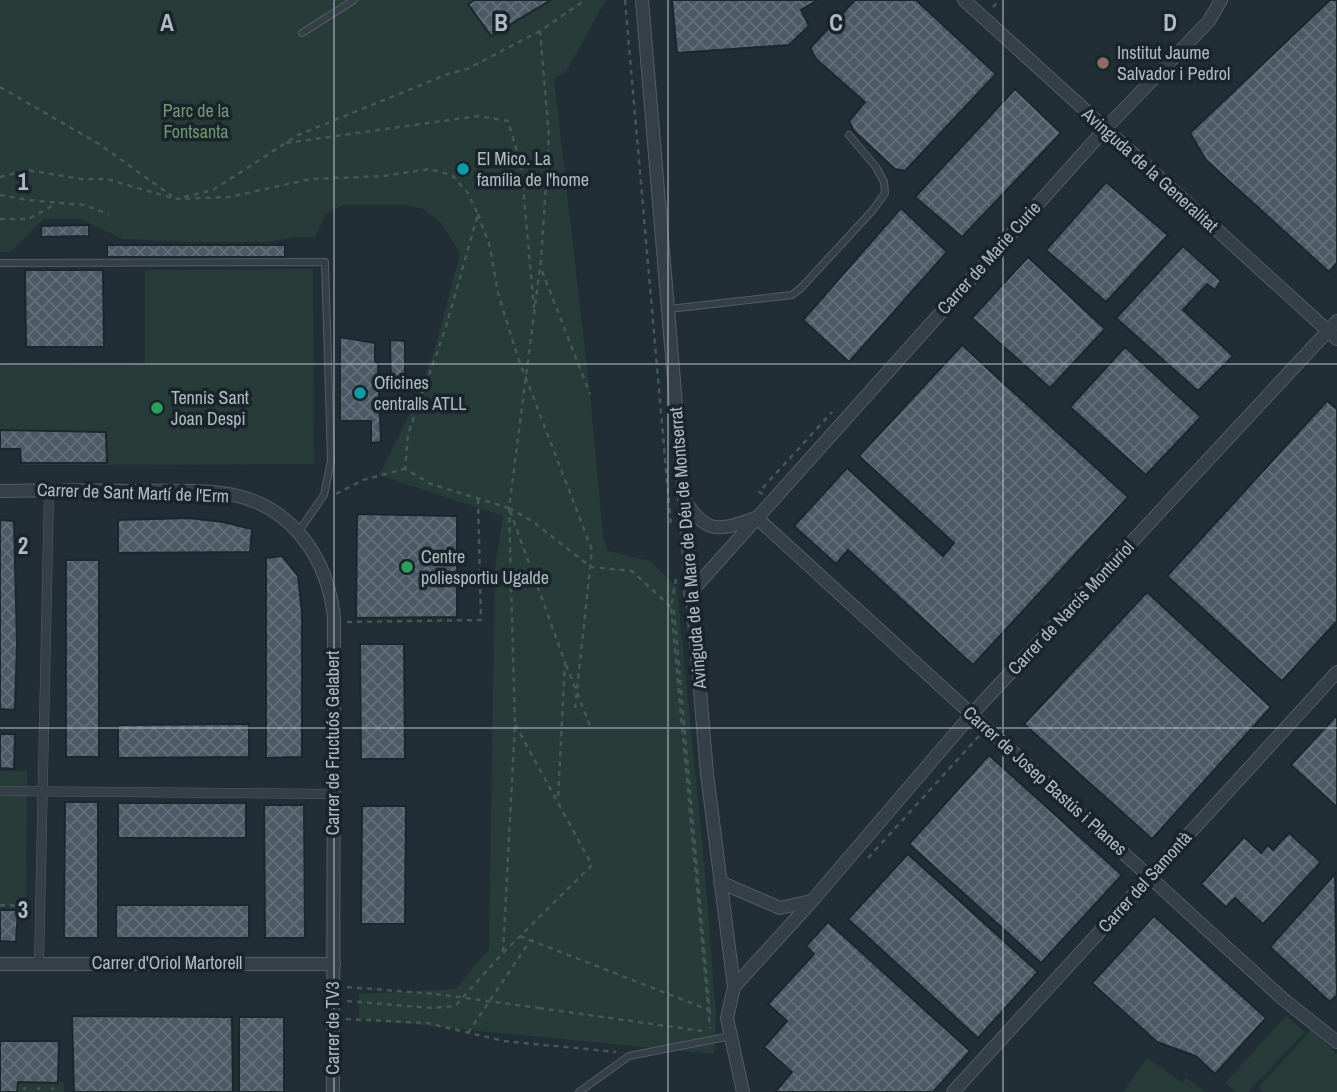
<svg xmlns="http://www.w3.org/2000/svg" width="1337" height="1092" font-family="'Archivo Narrow',sans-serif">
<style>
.park{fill:#273c39}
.garden{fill:url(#garden-dots)}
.building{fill:url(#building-cross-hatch);stroke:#1c262d;stroke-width:2}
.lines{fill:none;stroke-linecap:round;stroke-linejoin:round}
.service-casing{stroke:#525d64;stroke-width:8}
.pedestrian-casing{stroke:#525d64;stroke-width:10}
.minor-casing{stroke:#525d64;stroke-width:14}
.path{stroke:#455857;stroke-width:2.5;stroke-dasharray:5 5;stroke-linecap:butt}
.service{stroke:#343f47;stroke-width:6}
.pedestrian{stroke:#343f47;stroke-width:9}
.minor{stroke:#343f47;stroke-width:12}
.path-bridge{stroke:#455857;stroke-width:2.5;stroke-dasharray:5 5;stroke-linecap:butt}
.grid{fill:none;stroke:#afbac3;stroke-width:2;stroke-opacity:0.55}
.education-dot{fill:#8d6e63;stroke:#1a242b;stroke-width:2.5}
.culture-dot{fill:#0f9aa8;stroke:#1a242b;stroke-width:2.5}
.leisure-dot{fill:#2e9e5b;stroke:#1a242b;stroke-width:2.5}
.labels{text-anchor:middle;stroke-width:7;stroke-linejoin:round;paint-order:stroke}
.poi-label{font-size:18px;fill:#afbac3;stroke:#1a242b;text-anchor:start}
.park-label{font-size:18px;fill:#709771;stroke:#1a242b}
.street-label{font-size:18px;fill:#afbac3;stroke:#1a242b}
.grid-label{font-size:23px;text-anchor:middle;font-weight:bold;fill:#afbac3;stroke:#1a242b;stroke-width:7;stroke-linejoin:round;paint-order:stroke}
</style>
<defs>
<pattern id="garden-dots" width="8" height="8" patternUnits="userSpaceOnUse" patternTransform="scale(1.75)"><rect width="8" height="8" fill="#273c39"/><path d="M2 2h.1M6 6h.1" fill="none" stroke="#445654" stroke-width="1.8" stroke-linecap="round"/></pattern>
<pattern id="building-cross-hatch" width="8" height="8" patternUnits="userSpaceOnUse" patternTransform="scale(1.75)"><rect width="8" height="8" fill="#4c5a65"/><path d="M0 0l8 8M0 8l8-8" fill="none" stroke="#637079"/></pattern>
</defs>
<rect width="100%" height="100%" fill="#212e36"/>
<g class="park">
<polygon points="0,0 606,0 566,72 554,79 590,394 603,536 608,551 650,561 677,587 705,873 716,1017 714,1054 359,1019 359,994 456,989 489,949 495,568 503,516 379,475 414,406 436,345 460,253 441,223 423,209 405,205 343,205 326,214 315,238 295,237 267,242 191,242 123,239 80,219 43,219 11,252 0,252"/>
<polygon points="313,269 314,464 20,465 20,450 0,450 0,365 145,364 145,270"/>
<polygon points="0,771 27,771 26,908 0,908"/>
<polygon points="1286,1016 1305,1032 1248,1092 1236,1092 1225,1083"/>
<polygon points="1311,1030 1337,1054 1337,1092 1264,1092 1259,1087"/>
<polygon points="1147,1058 1183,1083 1186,1078 1206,1092 1123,1092"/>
</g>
<polygon class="garden" points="64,1082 64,1092 18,1092 18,1084"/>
<g class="building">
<polygon points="475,0 551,0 491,36 468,4"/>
<polygon points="672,0 818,0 801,10 809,26 789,45 677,53"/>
<polygon points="855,0 916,0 996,74 905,171 895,169 854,131 849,121 865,102 816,59 810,48"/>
<polygon points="1330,0 1337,0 1337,263 1329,272 1206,160 1190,133"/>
<polygon points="1015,89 1061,133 962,237 915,197"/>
<polygon points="1106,182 1168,235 1106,302 1046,250"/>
<polygon points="901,208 947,252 849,362 803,320"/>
<polygon points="89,225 89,236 41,237 41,226"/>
<rect x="107" y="245" width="178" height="12"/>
<polygon points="1183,246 1221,281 1215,290 1207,284 1183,310 1233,356 1198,391 1116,318"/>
<polygon points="1028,257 1105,329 1050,388 972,318"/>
<polygon points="25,270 103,270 104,347 26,347"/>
<polygon points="340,337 375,343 375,361 378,364 381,442 371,443 371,421 340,421"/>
<polygon points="390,340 405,341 405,386 391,386"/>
<polygon points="962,345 1128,497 973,665 848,550 836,564 794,526 847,468 943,556 954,543 859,456"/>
<polygon points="1125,347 1201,417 1146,475 1070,407"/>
<polygon points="1327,401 1337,409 1337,621 1282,681 1167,576"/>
<polygon points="0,430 106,432 107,463 21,463 20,449 0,449"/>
<polygon points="357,514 457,516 457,617 356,618"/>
<polygon points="189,518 223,522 252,529 250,552 118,553 118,520"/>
<polygon points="0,520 14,521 17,644 15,710 0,709"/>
<polygon points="282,556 298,576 302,613 302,757 266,758 266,558"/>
<rect x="66" y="560" width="33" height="197"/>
<polygon points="1147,592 1271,707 1152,839 1024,724"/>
<polygon points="360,644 404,644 405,759 361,759"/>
<polygon points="1337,715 1337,807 1291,765"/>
<polygon points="249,724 249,757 118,758 118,725"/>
<polygon points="0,734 15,734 14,769 0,768"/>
<polygon points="989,755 1122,875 1041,963 909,844"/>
<polygon points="65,802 98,802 98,938 64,938"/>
<rect x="118" y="803" width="128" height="35"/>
<polygon points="264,805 304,805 305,938 265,938"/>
<polygon points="362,806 406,806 405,924 361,924"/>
<polygon points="1289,833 1321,862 1263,924 1235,898 1226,907 1201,884 1244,837 1261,853 1268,845 1273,850"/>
<polygon points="908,854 1038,972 978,1038 848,919"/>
<polygon points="1335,874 1337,995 1330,1002 1270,947"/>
<rect x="116" y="905" width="133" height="33"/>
<polygon points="0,910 18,910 16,942 0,941"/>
<polygon points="1154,916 1266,1018 1215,1074 1196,1056 1157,1042 1092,983"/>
<polygon points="828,922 970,1051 933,1092 775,1092 792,1072 764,1047 787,1021 768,1004 814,954 806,946"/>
<polygon points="72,1016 232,1017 233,1092 74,1092"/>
<rect x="239" y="1017" width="45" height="75"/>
<polygon points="0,1041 59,1041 58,1083 18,1082 17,1092 0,1092"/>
</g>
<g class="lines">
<g class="service-casing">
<g id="service">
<polyline points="302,33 354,0"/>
<polyline points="0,263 325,262 331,461 324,495 299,531"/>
<polyline points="669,309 792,295 801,288 873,210 885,193 884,182 876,167 849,135"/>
<polyline points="579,1092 629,1056 731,1036"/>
</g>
</g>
<g class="pedestrian-casing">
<g id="pedestrian">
<polyline points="0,791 333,794"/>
<polyline points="39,963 49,490"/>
</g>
</g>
<g class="minor-casing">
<g id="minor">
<polyline points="642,0 707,774 734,987 727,1018 743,1092"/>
<polyline points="964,0 1337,339"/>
<path d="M0 491C44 490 89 490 133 491 166 491 202 489 234 495 294 508 328 560 334 618L333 1092"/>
<path d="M686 502C708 537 722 529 756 518"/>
<polyline points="757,518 1283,999 1337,1042"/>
<polyline points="690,593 1105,129 1209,21 1221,0"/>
<polyline points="720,882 780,908 811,901"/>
<polyline points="0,964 334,964"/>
<polyline points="734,987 812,901 971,715 1337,321"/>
<polyline points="953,1092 1337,672"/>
</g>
</g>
<g class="path">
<polyline points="625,0 671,527"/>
<polyline points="993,7 999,0"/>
<polyline points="0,87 99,144 172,196"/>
<polyline points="286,143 478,116 508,121 521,165 534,308"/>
<polyline points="0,177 27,170 81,179 106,179 176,199 229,197 311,179 383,176 429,169 452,175 467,192 478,214 445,330 408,434 405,469 431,484 509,508 541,260 549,137 540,31 585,0"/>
<polyline points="0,195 28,200 84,205 109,214"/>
<polyline points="184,197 213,190 298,135 448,74 467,69 540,31"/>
<polyline points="478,214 490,247 498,293 517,355 592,550 575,708"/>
<polyline points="0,219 28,219 56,204"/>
<polyline points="542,271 590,394"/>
<polyline points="336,494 363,480 404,469"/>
<polyline points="763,494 759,492 832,412"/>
<polyline points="509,508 532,521 591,567 632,571 674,610 710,1017"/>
<polyline points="510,511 565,662 558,799"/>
<polyline points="676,579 671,607 710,1028"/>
<polyline points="347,622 481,620 478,499"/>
<polyline points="566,665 591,728"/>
<polyline points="868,858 979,736"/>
<polyline points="0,905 28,906"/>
<polyline points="520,936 709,1010"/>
<polyline points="503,952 515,724 509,508"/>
<polyline points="347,987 436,994"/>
<polyline points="347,1001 432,1008 455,1006 503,953 592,865 515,724"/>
<polyline points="539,1008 702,1031"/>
<polyline points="346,1019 427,1023 504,1041 616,1052"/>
<polyline points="468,1033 530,941"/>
</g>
<use href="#service" class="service"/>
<use href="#pedestrian" class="pedestrian"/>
<use href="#minor" class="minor"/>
<polyline class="path-bridge" points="436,994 539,1008"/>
</g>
<path class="grid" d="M334 0V1092M668 0V1092M1003 0V1092M0 364H1337M0 728H1337"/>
<circle class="education-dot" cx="1103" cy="63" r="7"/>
<g class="culture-dot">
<circle cx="463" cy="169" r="7"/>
<circle cx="360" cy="393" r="7"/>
</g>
<g class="leisure-dot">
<circle cx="157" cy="408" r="7"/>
<circle cx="407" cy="567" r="7"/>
</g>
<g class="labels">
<g class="poi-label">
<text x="1117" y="59">Institut Jaume<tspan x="1117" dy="21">Salvador i Pedrol</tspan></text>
<text x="477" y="165">El Mico. La<tspan x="477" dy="21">família de l'home</tspan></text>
<text x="374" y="389">Oficines<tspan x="374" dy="21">centralls ATLL</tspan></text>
<text x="171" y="404">Tennis Sant<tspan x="171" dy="21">Joan Despi</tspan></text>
<text x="421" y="563">Centre<tspan x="421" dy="21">poliesportiu Ugalde</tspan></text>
</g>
<g class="park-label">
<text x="196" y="117">Parc de la<tspan x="196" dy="21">Fontsanta</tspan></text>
</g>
<g class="street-label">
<text transform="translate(1150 170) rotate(42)" y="6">Avinguda de la Generalitat</text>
<text transform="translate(989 258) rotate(-48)" y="6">Carrer de Marie Curie</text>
<text transform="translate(133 493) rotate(2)" y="6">Carrer de Sant Martí de l'Erm</text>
<text transform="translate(688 548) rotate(-95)" y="6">Avinguda de la Mare de Déu de Montserrat</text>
<text transform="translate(1071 608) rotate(-47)" y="6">Carrer de Narcís Monturiol</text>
<text transform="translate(333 743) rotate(-90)" y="6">Carrer de Fructuós Gelabert</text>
<text transform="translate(1045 781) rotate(42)" y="6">Carrer de Josep Bastús i Planes</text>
<text transform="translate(1145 882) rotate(-48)" y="6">Carrer del Samontà</text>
<text x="167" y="969">Carrer d'Oriol Martorell</text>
<text transform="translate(333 1028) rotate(-90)" y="6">Carrer de TV3</text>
</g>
</g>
<g class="grid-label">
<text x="167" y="31">A</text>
<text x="501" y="31">B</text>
<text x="836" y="31">C</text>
<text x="1170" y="31">D</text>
<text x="23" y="190">1</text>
<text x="23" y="554">2</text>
<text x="23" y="918">3</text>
</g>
</svg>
